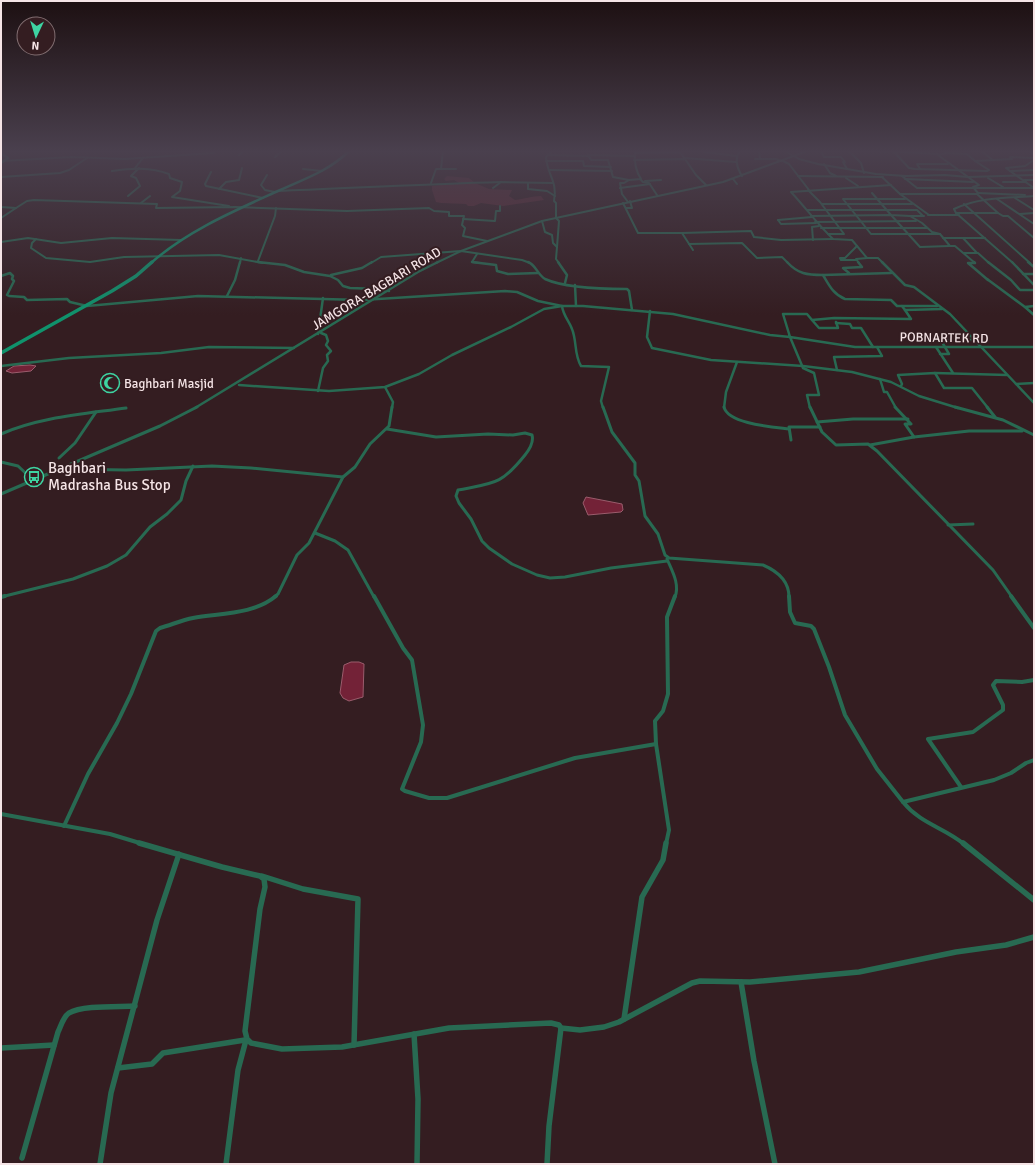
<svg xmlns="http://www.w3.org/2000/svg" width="1035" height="1165" font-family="Signika,sans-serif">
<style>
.green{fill:#592832}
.water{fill:#732237;stroke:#9a5c6c}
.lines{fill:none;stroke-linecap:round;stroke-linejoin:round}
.street-far4{stroke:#286a52;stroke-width:2}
.street-far3{stroke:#286a52;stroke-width:2.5}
.street-far2{stroke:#286a52;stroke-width:3}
.street-far1{stroke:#286a52;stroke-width:4}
.street{stroke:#286a52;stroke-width:5.5}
.secondary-far1{stroke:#10926c;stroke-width:2.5}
.secondary{stroke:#10926c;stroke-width:3.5}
.labels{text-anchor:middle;stroke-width:4;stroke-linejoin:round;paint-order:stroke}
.far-street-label{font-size:13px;fill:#f5e4e6;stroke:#341d21}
.far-poi-label{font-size:13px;fill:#f5e4e6;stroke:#341d21;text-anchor:start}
.poi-label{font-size:15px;fill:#f5e4e6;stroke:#341d21;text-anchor:start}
</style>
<rect width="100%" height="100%" fill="#341d21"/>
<path class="green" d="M447 176 469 178 475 183 489 189 512 190 509 196 515 200C524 199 532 196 541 196L544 200 503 206 481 203 474 206H468L466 204 441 203 436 202 432 190V186L459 183 454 180 446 181 444 179Z"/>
<g class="water">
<polygon points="30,365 36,366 31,371 12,373 6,371 14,366"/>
<polygon points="586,497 622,504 623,510 621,512 588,515 583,503"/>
<polygon points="351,662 359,662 364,664 363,697 349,701 343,698 340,693 344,665"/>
</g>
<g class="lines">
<g class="street-far4">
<path d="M552 151 546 157C547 175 558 181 554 201L556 203V218L559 221 557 247"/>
<path d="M740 151C734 159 737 168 742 176"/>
<polyline points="759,151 760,159"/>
<polyline points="785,151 799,159 818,164 876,174 906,176 945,175 968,177 1034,175"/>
<polyline points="821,151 824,157 841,157 845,162 843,162 847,169"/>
<polyline points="849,151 861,163 864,173"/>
<polyline points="878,151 886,152"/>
<polyline points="886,151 938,154"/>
<polyline points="945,151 946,153 938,155 979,185 973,187 978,193 977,194 998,213 956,213"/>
<polyline points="981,151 993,160"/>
<polyline points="704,152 737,156"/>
<polyline points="894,152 909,168 915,169 987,171 989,170 975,161 1012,159 1010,157 1034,158"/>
<polyline points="1034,152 1031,152 1034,155"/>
<polyline points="635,153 680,152 685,159"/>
<polyline points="946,153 967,154 975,161"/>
<polyline points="239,155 243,151"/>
<polyline points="549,155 588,156"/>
<polyline points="275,157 282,151"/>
<polyline points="684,158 736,162"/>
<polyline points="755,159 776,159 781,161"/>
<polyline points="634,160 685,159 696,175 706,185"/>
<polyline points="1,161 72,157 125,159 213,153 216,151"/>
<polyline points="546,161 583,161 584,166 611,167"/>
<polyline points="783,161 789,164 809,190"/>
<polyline points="824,164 830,173 836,176"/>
<polyline points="135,168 143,158"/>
<polyline points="303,169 322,171"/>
<polyline points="441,169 443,151"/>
<polyline points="920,169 917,164 948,164"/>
<polyline points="549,170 612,171"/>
<polyline points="1034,170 1010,171 1034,188"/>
<path d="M112 171C132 168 150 167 169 174L170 178 182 182 180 191 172 197 229 206"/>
<polyline points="1010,171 1006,168 1025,166 1034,160"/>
<polyline points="211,172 205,184 206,186 263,198"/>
<polyline points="267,175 261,185 265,190 275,192"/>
<polyline points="798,176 883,177"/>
<polyline points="902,176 917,188 1034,188"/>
<polyline points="1,177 60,173 69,170 87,158"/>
<polyline points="882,177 900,194"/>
<polyline points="846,178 858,186"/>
<polyline points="988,178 1003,187"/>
<polyline points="640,179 643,182 649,183 657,195"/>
<polyline points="733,179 737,184"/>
<polyline points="905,179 973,182"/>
<polyline points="629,180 613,177 608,160 591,160 588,155 635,156"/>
<polyline points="1024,180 1034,180"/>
<polyline points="645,181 661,180"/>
<polyline points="1003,182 1026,182"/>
<polyline points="431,183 436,169 456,169"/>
<polyline points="528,183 528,189 547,191 555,196"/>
<polyline points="493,188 501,182 553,183"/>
<polyline points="620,188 650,184"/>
<polyline points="219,189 226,182 239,180 242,168"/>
<polyline points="808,190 820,202 844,234 828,234"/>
<path d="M278 191C352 188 427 184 501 182"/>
<polyline points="872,193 891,215 910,216 922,223 932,232 940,234 950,246 955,246 975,263 968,263"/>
<polyline points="978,193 1025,195"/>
<polyline points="128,196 140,186 136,178 131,176 139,168"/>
<polyline points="1015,198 1034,210"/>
<polyline points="905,199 843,199 871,234 940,234"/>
<polyline points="997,199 1034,224"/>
<path d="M628 202 622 194 620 183H624L629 180 641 179C635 170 634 162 635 151"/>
<polyline points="141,203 150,196"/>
<polyline points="623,203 638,233 682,233 693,250"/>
<polyline points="822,204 912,204"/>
<polyline points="964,204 1030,263"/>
<polyline points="1,207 16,208 27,201 34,200 157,204 156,208 236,207 347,211 429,208 434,211 449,212 449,216 464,216 462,225 465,228 463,236 487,241"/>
<polyline points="626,208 632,208 630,201"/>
<polyline points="807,210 917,210 923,216"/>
<polyline points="998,213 1003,216 1008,216 1034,238"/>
<polyline points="1020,214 1034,213"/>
<polyline points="928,215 959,215"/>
<polyline points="929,215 900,194 977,194"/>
<polyline points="811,216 891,215 920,247 949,246"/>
<polyline points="909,216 924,216"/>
<polyline points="1,218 16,208"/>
<polyline points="463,219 495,221 496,211 500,211 500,206"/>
<polyline points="778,220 781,224 816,223"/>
<polyline points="778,220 812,217"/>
<polyline points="542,221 545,232 552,235 553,243 557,247 556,259 559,263"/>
<polyline points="815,222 916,221"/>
<polyline points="821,228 927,228"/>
<polyline points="682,233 751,231 754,237 781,240 833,239"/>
<polyline points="943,238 964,238"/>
<polyline points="36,239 32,243 31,248 46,258 90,262 124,257 219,255 263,263"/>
<polyline points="813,240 812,227 819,226"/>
<polyline points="1,242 28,238 61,243 112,238 181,240"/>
<polyline points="689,244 742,243 757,258 782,257 788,263"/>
<polyline points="857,246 845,258 840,258 841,260 857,260"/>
<polyline points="964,253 978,253 989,263"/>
<polyline points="977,253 963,238 985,238"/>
<polyline points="477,254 472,262 480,263"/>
<polyline points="258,261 275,216 276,208"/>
<polyline points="240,263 241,258"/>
<polyline points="371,263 381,257 461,251 522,260 530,263"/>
<polyline points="436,263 461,251 542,221 723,182 807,151"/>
<polyline points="859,263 856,259 867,258"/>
<path d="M883 263 878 258H867L852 240 833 239C817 224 806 208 791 192L891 185"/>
<path d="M1013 263 956 213 954 209C979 197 1007 198 1034 196"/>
</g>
<g class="street-far3">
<polyline points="258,262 285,265 304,272 330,276 338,280 343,286 350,288 379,289 389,291"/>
<polyline points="472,262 496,265 497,271 508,274 538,273"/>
<path d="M528 262C536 265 537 274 545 279 565 288 605 289 627 289L629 291 632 310"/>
<polyline points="558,262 567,275 565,283"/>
<path d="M787 262C798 274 807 275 823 275"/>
<polyline points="882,262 905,285 914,287 950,314 1034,403"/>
<polyline points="974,262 975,263 968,263 988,280"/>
<polyline points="988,262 1011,280 1020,290 1034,290"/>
<polyline points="1012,262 1034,285"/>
<polyline points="1028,262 1034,267"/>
<polyline points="849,273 843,268 862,267 858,262"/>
<path d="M891 273 823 275C829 285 833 294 845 299L891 300 897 306H902L905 310"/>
<polyline points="1023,274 1034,274"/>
<polyline points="331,275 362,268 372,262"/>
<path d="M1 276 10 273 13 276 12 279 14 281 7 295 9 296 24 297 27 300 67 299 70 302 87 306 198 296 362 300 505 291 517 292 538 301 562 306C563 315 569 321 572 329 577 341 574 355 581 366L609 367 601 401 603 408"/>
<polyline points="987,279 1025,307 1034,306"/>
<polyline points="575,285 576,306"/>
<polyline points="227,296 235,280 240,262"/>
<polyline points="902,306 937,306"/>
<polyline points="1025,307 1034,315"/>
<polyline points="650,311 647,337 652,348 711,360 803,366 852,372 891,382 919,396 958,408"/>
<polyline points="812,320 819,328 838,328 836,322"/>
<polyline points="836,323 850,324 852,328 861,328 873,347"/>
<polyline points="318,334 323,298"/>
<polyline points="936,347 953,373"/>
<polyline points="940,354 949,354 942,342 944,340 974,340"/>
<polyline points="1,366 69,358 161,353 209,347 294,348"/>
<polyline points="837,370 834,357 882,356 877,347"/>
<polyline points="935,373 1007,375"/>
<polyline points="880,379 884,392 887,392 896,408"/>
<polyline points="1016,384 1034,383"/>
<polyline points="239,385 329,391 385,387 419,374 452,355 511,327 544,309 562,306 583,306 673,314 770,335 790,337 783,314 807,314 812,320 834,318 911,319 905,310 942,309"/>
<polyline points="901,386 902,384 898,375 935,373 944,388 972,388 988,408"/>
<polyline points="385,387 393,402 392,408"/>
<polyline points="318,391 323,368 328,361 327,355 331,351 326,345 328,341 326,335 321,333"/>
<polyline points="195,408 418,272 438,262"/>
<polyline points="724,408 726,392 737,362"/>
<polyline points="810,408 807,395 819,395 814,373 803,368 790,337 855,347 1034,347"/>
</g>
<g class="street-far2">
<path d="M603 407 612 432 635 463V475L639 481 645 516 658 534 665 555 669 558 763 565C777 571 789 581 789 597"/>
<path d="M724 407C728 424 773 427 789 429"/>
<polyline points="810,407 822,432 836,445 868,444 877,451 993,570 1012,597"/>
<polyline points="895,407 911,424 905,424 914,437 969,431 1022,431"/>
<polyline points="955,407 1003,420 1034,435"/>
<polyline points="987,407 995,417"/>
<polyline points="817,422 853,419 908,419"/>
<path d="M387 429 436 437 488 434 513 435 525 433 532 435C534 442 529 450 525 455 501 485 494 483 458 490L456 496 459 503 471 519 482 541 489 548 512 564 537 575 550 578 565 577 611 568 667 561"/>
<path d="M1 434C40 417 84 414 126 408"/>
<polyline points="791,440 789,427 820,427"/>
<polyline points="870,445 914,437"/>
<polyline points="59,458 75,443 96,412"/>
<polyline points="1,462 18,466 33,480"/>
<polyline points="61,469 126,470 212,466 251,468 343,477"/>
<polyline points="1,494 160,426 197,407"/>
<polyline points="948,525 973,524"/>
<polyline points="315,533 335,541 348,550 374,597"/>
<path d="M667 559C672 571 680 584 675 597"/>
<polyline points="1,597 73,579 107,566 126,555 150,527 167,514 181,500 186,481 193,466"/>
<polyline points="274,597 278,594 297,555 309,543 343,477 355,467 370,444 389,426 392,407"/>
</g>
<g class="street-far1">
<polyline points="374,596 403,648 412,660 423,725 421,742 402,789 405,791 429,798 447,798 575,758 656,744"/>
<polyline points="789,596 790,612 795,623 811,626 814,629 829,667 845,715 877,769 903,802"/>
<polyline points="1011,596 1034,628"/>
<polyline points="1,597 5,596"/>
<polyline points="961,787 928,739 973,732 1003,710 1003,705 993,685 996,681 1022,682 1034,680"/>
<polyline points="1,814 110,834 143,844"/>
<path d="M64 826 88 774 117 723 131 694 156 631 160 628C171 625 182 620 193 618 220 613 253 615 276 596"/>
<polyline points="666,844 669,830 656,744 655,721 663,711 668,694 667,617 675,596"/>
<path d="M964 844C943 827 921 824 903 802L994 780 1011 773 1026 763 1034 760"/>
</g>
<g class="street">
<polyline points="139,843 222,867 260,876 264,879 265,887 260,909 245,1031 247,1039 251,1043 282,1049 342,1047 449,1028 551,1023 559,1025 561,1028 580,1030 604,1027 619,1022 692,983 700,981 750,982 859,972 956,952 1006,945 1034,937"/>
<polyline points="963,843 1034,900"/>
<polyline points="262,876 303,889 358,899 354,1045"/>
<polyline points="741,982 754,1061 775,1164"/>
<polyline points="624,1019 642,897 663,860 666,843"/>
<polyline points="414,1034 418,1099 417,1164"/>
<polyline points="1,1048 54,1045"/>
<polyline points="118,1068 152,1064 163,1053 245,1040"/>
<path d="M22 1158 58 1032C61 1026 63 1017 69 1013 82 1005 119 1007 135 1006"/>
<polyline points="100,1164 111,1093 157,920 179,854"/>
<polyline points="226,1164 238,1070 246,1040"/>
<polyline points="547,1164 549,1126 561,1028"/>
</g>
<g class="secondary-far1">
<polyline points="1,153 8,158 1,163"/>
<path d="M151 263C187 231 234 211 278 191 304 179 329 171 349 151"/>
</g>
<polyline class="secondary" points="1,353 112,291 136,276 152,262"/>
</g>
<linearGradient id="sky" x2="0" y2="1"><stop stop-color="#1d1012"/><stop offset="0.48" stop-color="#4a404e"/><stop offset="1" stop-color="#4a404e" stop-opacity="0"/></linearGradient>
<rect width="1035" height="315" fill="url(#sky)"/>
<defs>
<g id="mosque-ring" transform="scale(1)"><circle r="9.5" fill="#341d21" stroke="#3ed4a2" stroke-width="1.5"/><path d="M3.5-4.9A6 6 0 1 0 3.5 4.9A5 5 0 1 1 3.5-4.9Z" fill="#3ed4a2"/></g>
<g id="bus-ring" transform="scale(1)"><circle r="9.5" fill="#341d21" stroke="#3ed4a2" stroke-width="1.5"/><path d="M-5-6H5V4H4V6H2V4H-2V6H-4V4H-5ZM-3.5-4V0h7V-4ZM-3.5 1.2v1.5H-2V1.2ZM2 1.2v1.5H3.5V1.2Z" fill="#3ed4a2"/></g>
</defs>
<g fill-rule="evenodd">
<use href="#mosque-ring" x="110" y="383"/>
<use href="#bus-ring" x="34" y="477"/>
</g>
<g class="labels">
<g class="far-street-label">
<text transform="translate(376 288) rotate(-31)" y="5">JAMGORA-BAGBARI ROAD</text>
<text transform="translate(944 337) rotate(1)" y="5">POBNARTEK RD</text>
</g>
<g class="far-poi-label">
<text x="124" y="388">Baghbari Masjid</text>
</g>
<g class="poi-label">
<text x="48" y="473">Baghbari<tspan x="48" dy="17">Madrasha Bus Stop</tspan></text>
</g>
</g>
<rect width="1035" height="1165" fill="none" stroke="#f5e4e6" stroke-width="4"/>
<g transform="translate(36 36) rotate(184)"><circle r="19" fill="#341d21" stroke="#816d70"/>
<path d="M0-3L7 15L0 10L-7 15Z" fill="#3ed4a2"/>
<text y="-6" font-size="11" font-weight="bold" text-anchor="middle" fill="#f5e4e6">N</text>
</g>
</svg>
